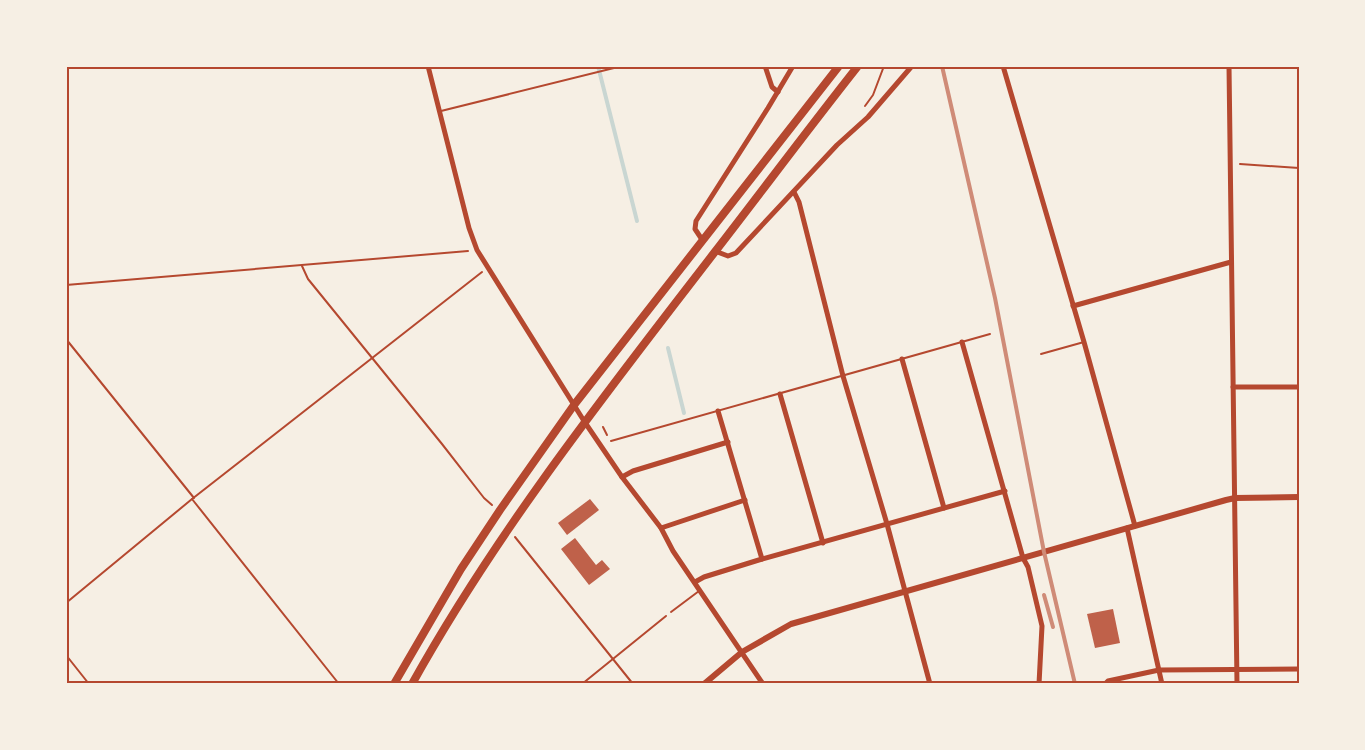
<svg xmlns="http://www.w3.org/2000/svg" width="1365" height="750" font-family="Raleway,sans-serif">
<style>
.lines{fill:none;stroke-linecap:round;stroke-linejoin:round}
.stream{stroke:#c9d6d2;stroke-width:4}
.building{fill:#bf614a}
.path{stroke:#b5482f;stroke-width:2}
.service{stroke:#b5482f;stroke-width:2}
.minor{stroke:#b5482f;stroke-width:5}
.tertiary{stroke:#b5482f;stroke-width:6}
.trunk{stroke:#b5482f;stroke-width:8}
.rail{stroke:#cf8b77;stroke-width:4}
.neatline{fill:none;stroke:#b5482f;stroke-width:2}
</style>
<rect width="100%" height="100%" fill="#f6efe4"/>
<g class="lines">
<g class="stream">
<polyline points="598,66 637,221"/>
<polyline points="668,348 684,413"/>
</g>
</g>
<g class="building">
<polygon points="590,499 599,510 567,535 558,523"/>
<polygon points="575,538 596,565 602,560 610,569 589,585 561,549"/>
<polygon points="1113,609 1120,643 1095,648 1087,614"/>
</g>
<g class="lines">
<g class="path">
<polyline points="865,106 873,95 884,66"/>
<polyline points="1240,164 1299,168"/>
<polyline points="302,266 308,279 442,444 484,498 492,505"/>
<polyline points="66,285 468,251"/>
<polyline points="66,339 194,498"/>
<polyline points="603,427 607,435"/>
<polyline points="192,499 339,684"/>
<polyline points="515,537 633,684"/>
<polyline points="66,603 192,499 482,272"/>
<polyline points="66,655 89,684"/>
<polyline points="582,684 666,616"/>
</g>
<g class="service">
<polyline points="441,111 622,66"/>
<polyline points="1041,354 1084,342"/>
<polyline points="611,441 990,334"/>
<polyline points="671,612 699,591"/>
</g>
<g class="minor">
<polyline points="428,66 469,228 477,250 584,421 622,477 661,528 673,551 763,684"/>
<polyline points="765,66 772,87 778,92"/>
<polyline points="1003,66 1084,342 1135,526"/>
<polyline points="1229,66 1237,684"/>
<polyline points="794,192 799,202 843,376 887,524 930,684"/>
<polyline points="703,241 695,229 696,221 768,108 793,66"/>
<polyline points="715,251 728,256 736,253 837,145 868,117 912,66"/>
<polyline points="1073,306 1231,262"/>
<polyline points="962,342 1023,558 1028,567 1042,626 1039,684"/>
<polyline points="902,359 944,508"/>
<polyline points="1233,387 1299,387"/>
<polyline points="780,394 823,543"/>
<polyline points="718,411 762,559"/>
<polyline points="622,477 633,471 728,442"/>
<polyline points="661,528 745,500"/>
<polyline points="1127,528 1162,684"/>
<polyline points="695,582 704,577 762,559 1005,491"/>
<polyline points="1105,684 1108,681 1159,670 1299,669"/>
</g>
<polyline class="tertiary" points="704,684 742,652 791,624 1226,500 1235,498 1299,497"/>
<g class="trunk">
<polyline points="394,684 461,569 500,510 574,405 839,66"/>
<path d="M412 684C497 531 607 392 714 253 762 191 809 128 858 66"/>
</g>
<g class="rail">
<polyline points="942,66 995,298 1044,552 1075,684"/>
<polyline points="1044,595 1053,627"/>
</g>
</g>
<rect width="1365" height="750" fill="none" stroke="#f6efe4" stroke-width="135"/>
<rect x="68" y="68" width="1230" height="614" class="neatline"/>
</svg>
